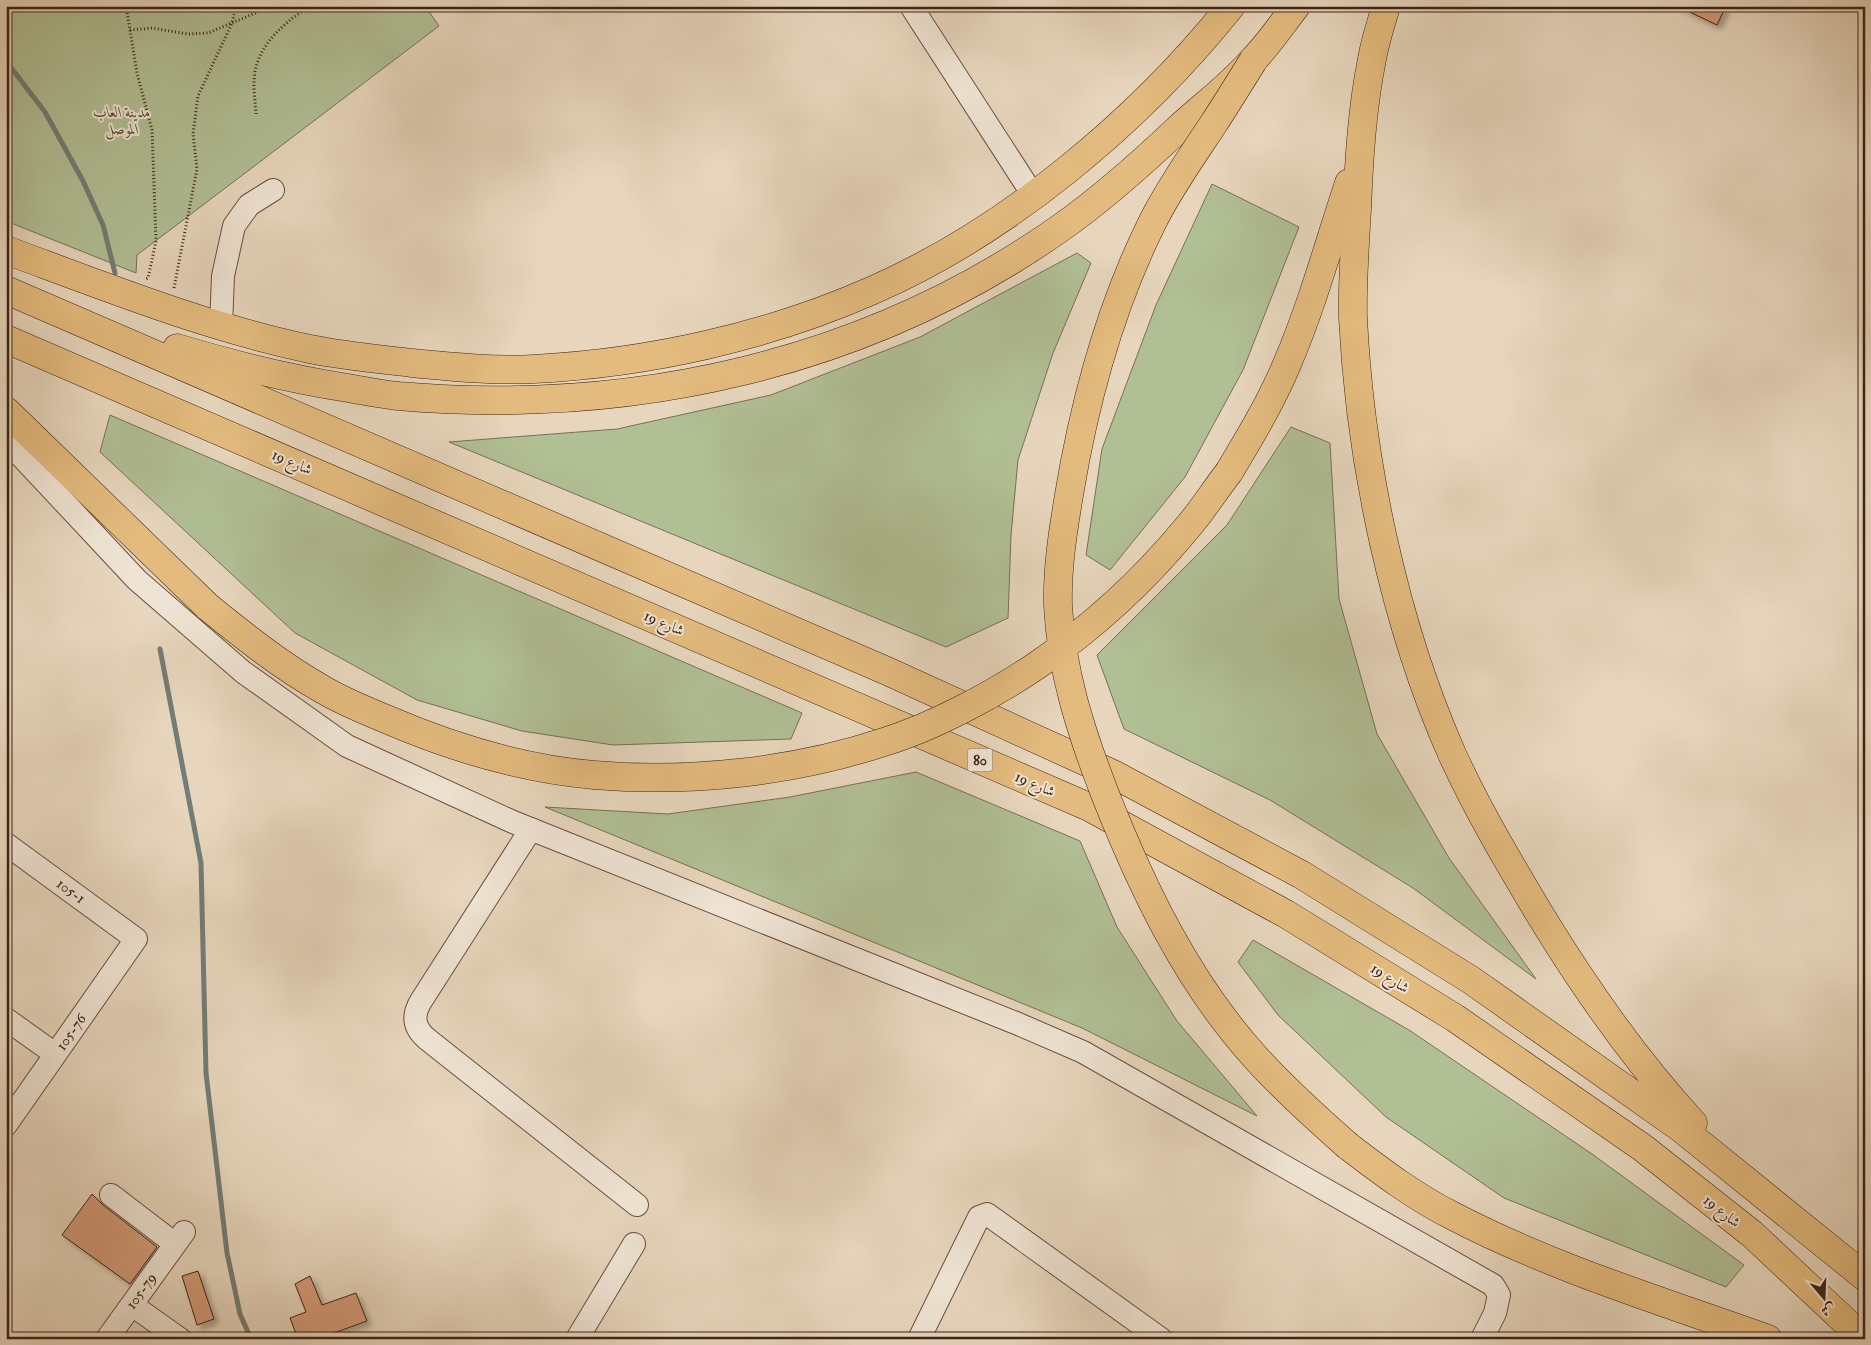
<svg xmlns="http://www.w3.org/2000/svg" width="1871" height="1345" font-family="'IM FELL Double Pica',Amiri,serif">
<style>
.green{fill:#b1bf95;stroke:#777055}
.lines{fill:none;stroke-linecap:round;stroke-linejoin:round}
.stream{stroke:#737c76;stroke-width:5}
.building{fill:#d29a78;stroke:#3d2215;filter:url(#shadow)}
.minor-casing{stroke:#684f3f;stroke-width:24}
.major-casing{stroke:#3d2215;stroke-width:29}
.highway-casing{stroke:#3d2215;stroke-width:29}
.path{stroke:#3d2215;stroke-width:3;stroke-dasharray:1 2.5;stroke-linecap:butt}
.minor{stroke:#efe4d4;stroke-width:22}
.major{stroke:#e4bb7e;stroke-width:28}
.highway{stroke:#e4bb7e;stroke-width:28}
.highway-bridge-casing{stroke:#3d2215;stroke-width:29;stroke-linecap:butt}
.highway-bridge{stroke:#e4bb7e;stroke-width:28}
.labels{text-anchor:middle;stroke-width:4;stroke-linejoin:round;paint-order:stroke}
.shield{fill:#efe4d4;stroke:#725c4e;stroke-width:1}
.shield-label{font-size:14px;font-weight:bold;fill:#3d2215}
.park-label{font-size:15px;font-style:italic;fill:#5a4935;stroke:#efe4d4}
.street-label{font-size:15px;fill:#3d2215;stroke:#efe4d4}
</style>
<defs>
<filter id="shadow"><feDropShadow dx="4.5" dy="4.5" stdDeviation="2.5" flood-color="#0004"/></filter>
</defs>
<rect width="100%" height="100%" fill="#e7d6bd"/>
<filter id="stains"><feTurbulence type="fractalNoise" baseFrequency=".004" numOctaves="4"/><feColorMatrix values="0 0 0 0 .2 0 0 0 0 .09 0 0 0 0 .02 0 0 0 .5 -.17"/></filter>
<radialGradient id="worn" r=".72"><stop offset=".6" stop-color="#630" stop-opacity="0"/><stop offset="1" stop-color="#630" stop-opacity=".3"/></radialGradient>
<g class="green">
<polygon points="6,6 425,6 439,26 137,255 136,273 6,221"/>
<polygon points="1212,184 1299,227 1243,370 1185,477 1110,570 1086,555 1102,449 1156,305"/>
<polygon points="1077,253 1091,263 1053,353 1018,460 1011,535 1008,618 946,647 449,442 617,429 771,395 920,337"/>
<polygon points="110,415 802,713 791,739 613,745 522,731 417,700 295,633 100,452"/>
<polygon points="1291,427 1330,443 1339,599 1377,734 1449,858 1536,979 1413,888 1270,800 1124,729 1097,655 1227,525"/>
<polygon points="916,772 1080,841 1117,927 1177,1021 1257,1116 1082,1028 545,807 668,814 790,797"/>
<polygon points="1253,940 1409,1030 1592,1154 1744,1265 1726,1287 1504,1198 1386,1117 1278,1015 1238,962"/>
</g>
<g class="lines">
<g class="stream">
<polyline points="6,61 45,112 83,181 103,225 115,273"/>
<polyline points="160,649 201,863 206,1073 227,1253 240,1314 251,1339"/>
</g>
</g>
<g class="building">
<polygon points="1677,6 1726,6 1717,25"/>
<polygon points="92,1194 103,1205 157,1247 130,1284 62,1235"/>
<polygon points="198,1271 214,1319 197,1325 182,1276"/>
<polygon points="310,1276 322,1305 356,1293 367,1321 331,1334 331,1336 322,1339 298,1339 290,1318 306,1312 295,1284"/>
</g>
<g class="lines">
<g class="minor-casing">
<g id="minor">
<polyline points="911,6 1033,195"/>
<polyline points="221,326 223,276 234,226 249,205 273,190"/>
<polyline points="6,440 137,580 243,672 347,746 513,822 1016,1023 1083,1052 1493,1285 1499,1295 1495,1313 1482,1339"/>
<path d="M531 829 421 1001C412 1016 414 1028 427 1039L637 1205"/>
<polyline points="6,844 136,939 6,1125"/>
<polyline points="6,1019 55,1054"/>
<polyline points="111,1195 175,1244"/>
<polyline points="132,1305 180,1339"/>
<polyline points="107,1339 184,1232"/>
<polyline points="577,1339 634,1244"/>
<polyline points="919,1339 979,1217 987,1214 1161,1339"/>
</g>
</g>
<g class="major-casing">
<path id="major" d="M6 250C106 287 206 327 310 349 344 356 378 359 412 363 452 367 494 371 534 369 649 363 766 337 871 291 1007 232 1139 121 1231 6"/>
</g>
<g class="highway-casing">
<g id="highway">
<path d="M1386 6C1381 24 1375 41 1372 59 1362 109 1359 159 1357 209 1355 245 1352 282 1353 318 1360 461 1394 623 1452 754 1477 809 1508 861 1539 913 1584 987 1634 1059 1693 1123"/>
<polyline points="6,290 887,671 1115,775 1302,875 1471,980 1682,1129 1865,1277"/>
<polyline points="6,339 1089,807 1286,914 1455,1018 1643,1148 1752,1234 1864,1339"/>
<path d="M177 348C233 365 290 379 348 388 365 391 381 394 398 396 632 416 865 365 1059 229 1102 199 1141 164 1179 128 1203 106 1231 85 1253 60 1269 44 1282 24 1296 6"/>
<polyline points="6,411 208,607"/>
<path d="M1229 472C1250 437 1271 402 1287 364 1312 306 1329 243 1349 183"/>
<path d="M1348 1146C1382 1172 1415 1197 1453 1216 1553 1268 1662 1301 1768 1339"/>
</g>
</g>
<g class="path">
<polyline points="126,6 137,73 152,130 156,241 148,278 146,279"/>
<polyline points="130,30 152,28 188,34 208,33 272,6"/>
<path d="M256 114C255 99 252 82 256 67 263 40 288 20 310 6"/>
<polyline points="174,288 197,169 193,134 198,96 232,23 236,6"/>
</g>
<use href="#minor" class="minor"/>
<use href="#major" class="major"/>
<use href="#highway" class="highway"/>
<g class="highway-bridge-casing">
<g id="highway-bridge">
<path d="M1253 61C1240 82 1227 103 1214 123 1193 155 1170 187 1153 221 1111 305 1084 404 1069 495 1063 531 1057 568 1058 605 1061 671 1081 732 1105 794 1142 888 1187 982 1256 1058 1285 1090 1316 1118 1348 1146"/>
<path d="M208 607C244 636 281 666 322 689 342 701 364 710 386 719 451 747 523 769 594 775 690 783 793 772 884 742 933 727 993 695 1036 666 1092 628 1144 580 1187 528 1202 511 1215 490 1229 472"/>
</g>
</g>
<use href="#highway-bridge" class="highway-bridge"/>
</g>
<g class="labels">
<rect class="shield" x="967.5" y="748.5" width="25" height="23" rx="4"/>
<g class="shield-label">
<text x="980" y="765">80</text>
</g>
<g class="park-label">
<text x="122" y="117">مدينة العاب<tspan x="122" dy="17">الموصل</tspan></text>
</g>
<g class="street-label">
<text transform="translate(292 462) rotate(23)" y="5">شارع 19</text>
<text transform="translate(664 623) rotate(23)" y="5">شارع 19</text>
<text transform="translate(1035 784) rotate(23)" y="5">شارع 19</text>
<text transform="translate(71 891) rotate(36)" y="5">105-1</text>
<text transform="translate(1390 978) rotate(32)" y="5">شارع 19</text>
<text transform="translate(71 1032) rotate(-55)" y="5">105-76</text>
<text transform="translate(1722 1211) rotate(38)" y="5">شارع 19</text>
<text transform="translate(141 1291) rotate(-54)" y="5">105-79</text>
</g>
</g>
<rect width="1871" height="1345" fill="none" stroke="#e7d6bd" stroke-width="25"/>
<rect x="8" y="8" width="1856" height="1330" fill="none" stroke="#3d2215" stroke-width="2.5"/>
<rect x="12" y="12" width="1846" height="1320" fill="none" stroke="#3d2215"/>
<g transform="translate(1824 1298) rotate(161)" stroke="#efe4d4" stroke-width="4" paint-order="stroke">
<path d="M0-4L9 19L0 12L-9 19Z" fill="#3d2215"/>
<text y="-8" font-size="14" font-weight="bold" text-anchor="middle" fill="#3d2215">ش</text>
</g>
<rect width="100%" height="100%" filter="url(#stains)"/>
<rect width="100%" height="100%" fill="url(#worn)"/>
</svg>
